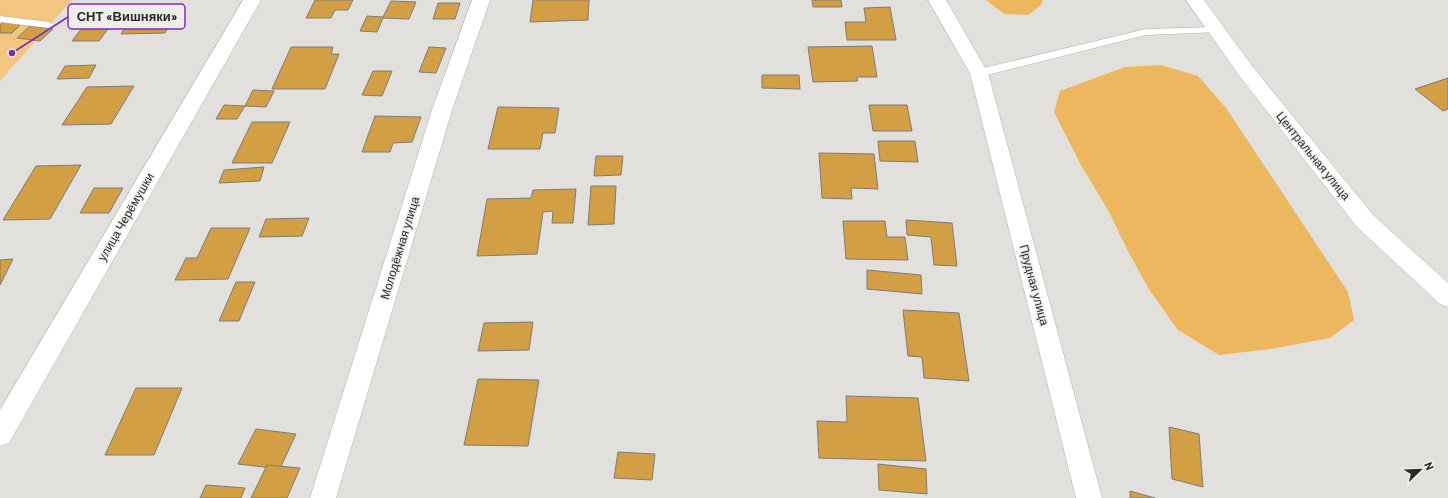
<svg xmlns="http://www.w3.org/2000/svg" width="1448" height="498" font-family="Barlow,sans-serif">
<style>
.green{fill:#f2c67f}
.water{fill:#ecb75e}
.building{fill:#d29f44;stroke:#7d7c79}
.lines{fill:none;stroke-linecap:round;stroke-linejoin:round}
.lane-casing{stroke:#b4b2af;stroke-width:1}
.street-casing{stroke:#b4b2af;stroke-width:1}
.secondary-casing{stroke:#b4b2af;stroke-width:1}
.lane{fill:#fff;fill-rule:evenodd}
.street{fill:#fff;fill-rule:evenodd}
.secondary{fill:#fff;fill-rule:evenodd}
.labels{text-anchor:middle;stroke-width:3;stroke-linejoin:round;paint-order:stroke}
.street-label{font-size:12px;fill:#2a2928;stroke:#efedea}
.leader{fill:none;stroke:#7b2cbf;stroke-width:1.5}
.callout-dot{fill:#7b2cbf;stroke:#efedea;stroke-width:1.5}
.callout{fill:#efedea;stroke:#7b2cbf;stroke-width:1.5}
.callout-label{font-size:13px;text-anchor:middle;font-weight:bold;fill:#2a2928}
</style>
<rect width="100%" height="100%" fill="#e2e0dd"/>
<polygon class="green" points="0,0 72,0 0,81"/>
<g class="water">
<polygon points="986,0 1043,0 1041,5 1028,15 1004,14"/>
<polygon points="1161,65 1198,76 1226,108 1348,292 1354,320 1330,338 1271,349 1219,355 1178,330 1150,291 1129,253 1108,210 1081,165 1054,112 1060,91 1125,67"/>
</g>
<g class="building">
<polygon points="315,0 353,0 348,10 335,10 331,18 306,18"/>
<polygon points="533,0 589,0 588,20 530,22"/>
<polygon points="812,0 841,0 842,7 813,7"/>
<polygon points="391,1 416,2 409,19 383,18 377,32 360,31 367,16 383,17"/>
<polygon points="438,3 460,3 455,19 433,19"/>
<polygon points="179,7 165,33 121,34 137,8"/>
<polygon points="890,7 896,40 847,40 845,22 866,22 864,8"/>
<polygon points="6,20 24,21 12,33 0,33 0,25"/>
<polygon points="30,26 53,29 40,41 17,38"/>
<polygon points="82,28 108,29 99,41 72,41"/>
<polygon points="872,46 877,77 857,77 858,81 813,82 808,47"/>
<polygon points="291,47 333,47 331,54 339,54 325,89 272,89"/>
<polygon points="429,47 446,48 436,73 419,72"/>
<polygon points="96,65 89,78 57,79 65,66"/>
<polygon points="373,71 392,71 382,96 362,95"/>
<polygon points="762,75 799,75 800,89 762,88"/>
<polygon points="1448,78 1448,109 1443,111 1415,89"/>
<polygon points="134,86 111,124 62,125 87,87"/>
<polygon points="253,90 274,91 266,107 245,106"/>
<polygon points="224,105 245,106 237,119 216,119"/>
<polygon points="869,105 907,105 912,131 873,131"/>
<polygon points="498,107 559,108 555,133 543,133 540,149 488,149"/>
<polygon points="375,116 421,117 412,142 393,143 390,152 362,152"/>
<polygon points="252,122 290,122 272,163 232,163"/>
<polygon points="878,141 915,141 918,162 880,161"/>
<polygon points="819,153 874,154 878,189 851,188 852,199 822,198"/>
<polygon points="596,156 623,156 621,175 594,176"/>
<polygon points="81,165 50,219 3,220 36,166"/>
<polygon points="264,167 260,181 219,183 224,170"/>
<polygon points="591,186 616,186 614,224 588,225"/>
<polygon points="94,188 123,188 109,213 80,213"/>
<polygon points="576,189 573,223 552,223 553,211 543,212 537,254 477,256 487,199 531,198 533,190"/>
<polygon points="309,218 302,236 259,237 266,219"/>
<polygon points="906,220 952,223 957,266 934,265 931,237 907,235"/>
<polygon points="843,221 885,221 887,237 905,237 908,260 846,259"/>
<polygon points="211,228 250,228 228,279 175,280 186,258 197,258"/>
<polygon points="13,259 0,285 0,260"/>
<polygon points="867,270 921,275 922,294 867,289"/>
<polygon points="236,282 255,282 239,321 219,321"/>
<polygon points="903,310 959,313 969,381 924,378 922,357 908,356"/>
<polygon points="533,322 529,350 478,351 484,323"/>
<polygon points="478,379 539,380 528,446 464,445"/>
<polygon points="136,388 182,388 154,455 105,455"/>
<polygon points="846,396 918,398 926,461 819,458 817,421 847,422"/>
<polygon points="1169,427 1199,434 1203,487 1172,479"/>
<polygon points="256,429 296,434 280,469 238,464"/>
<polygon points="618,452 655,454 652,480 614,478"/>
<polygon points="878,464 926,469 927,494 879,490"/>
<polygon points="267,465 300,468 287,498 251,498"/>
<polygon points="206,485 245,488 241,498 200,498"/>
<polygon points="1130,491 1155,498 1130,498"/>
</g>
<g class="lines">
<g class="lane-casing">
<g id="lane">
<polygon points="0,16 49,22 54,25 49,28 0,22"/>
<polygon points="1216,27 1220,28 1221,30 1220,32 1146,35 979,77 974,73 979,69 1146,29"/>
</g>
</g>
<g class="street-casing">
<g id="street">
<polygon points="243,0 261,0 9,443 0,446 0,410"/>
<polygon points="472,0 490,0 452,110 336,498 310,498 432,110"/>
<polygon points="928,0 946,0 988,73 1102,498 1076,498 970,73"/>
</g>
</g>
<g class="secondary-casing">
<polygon id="secondary" points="1186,0 1204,0 1252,66 1373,215 1448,283 1448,307 1440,304 1357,227 1238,74"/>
</g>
<use href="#lane" class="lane"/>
<use href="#street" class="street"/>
<use href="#secondary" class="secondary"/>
</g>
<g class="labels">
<g class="street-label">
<text transform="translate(1313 156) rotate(51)" y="4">Центральная улица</text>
<text transform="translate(126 217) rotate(-60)" y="4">улица Черёмушки</text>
<text transform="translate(400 248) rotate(-73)" y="4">Молодёжная улица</text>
<text transform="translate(1034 285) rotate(75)" y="4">Прудная улица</text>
</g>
</g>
<path class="leader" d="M12 53L68 17"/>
<circle class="callout-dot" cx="12" cy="53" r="4"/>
<rect class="callout" x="68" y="4" width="117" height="25" rx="4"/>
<g class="callout-label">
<text x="127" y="21">СНТ «Вишняки»</text>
</g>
<g transform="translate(1420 470) rotate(67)" stroke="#efedea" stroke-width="3" paint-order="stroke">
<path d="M0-3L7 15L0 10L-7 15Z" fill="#2a2928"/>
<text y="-6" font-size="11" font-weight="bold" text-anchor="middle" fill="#2a2928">N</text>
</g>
</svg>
